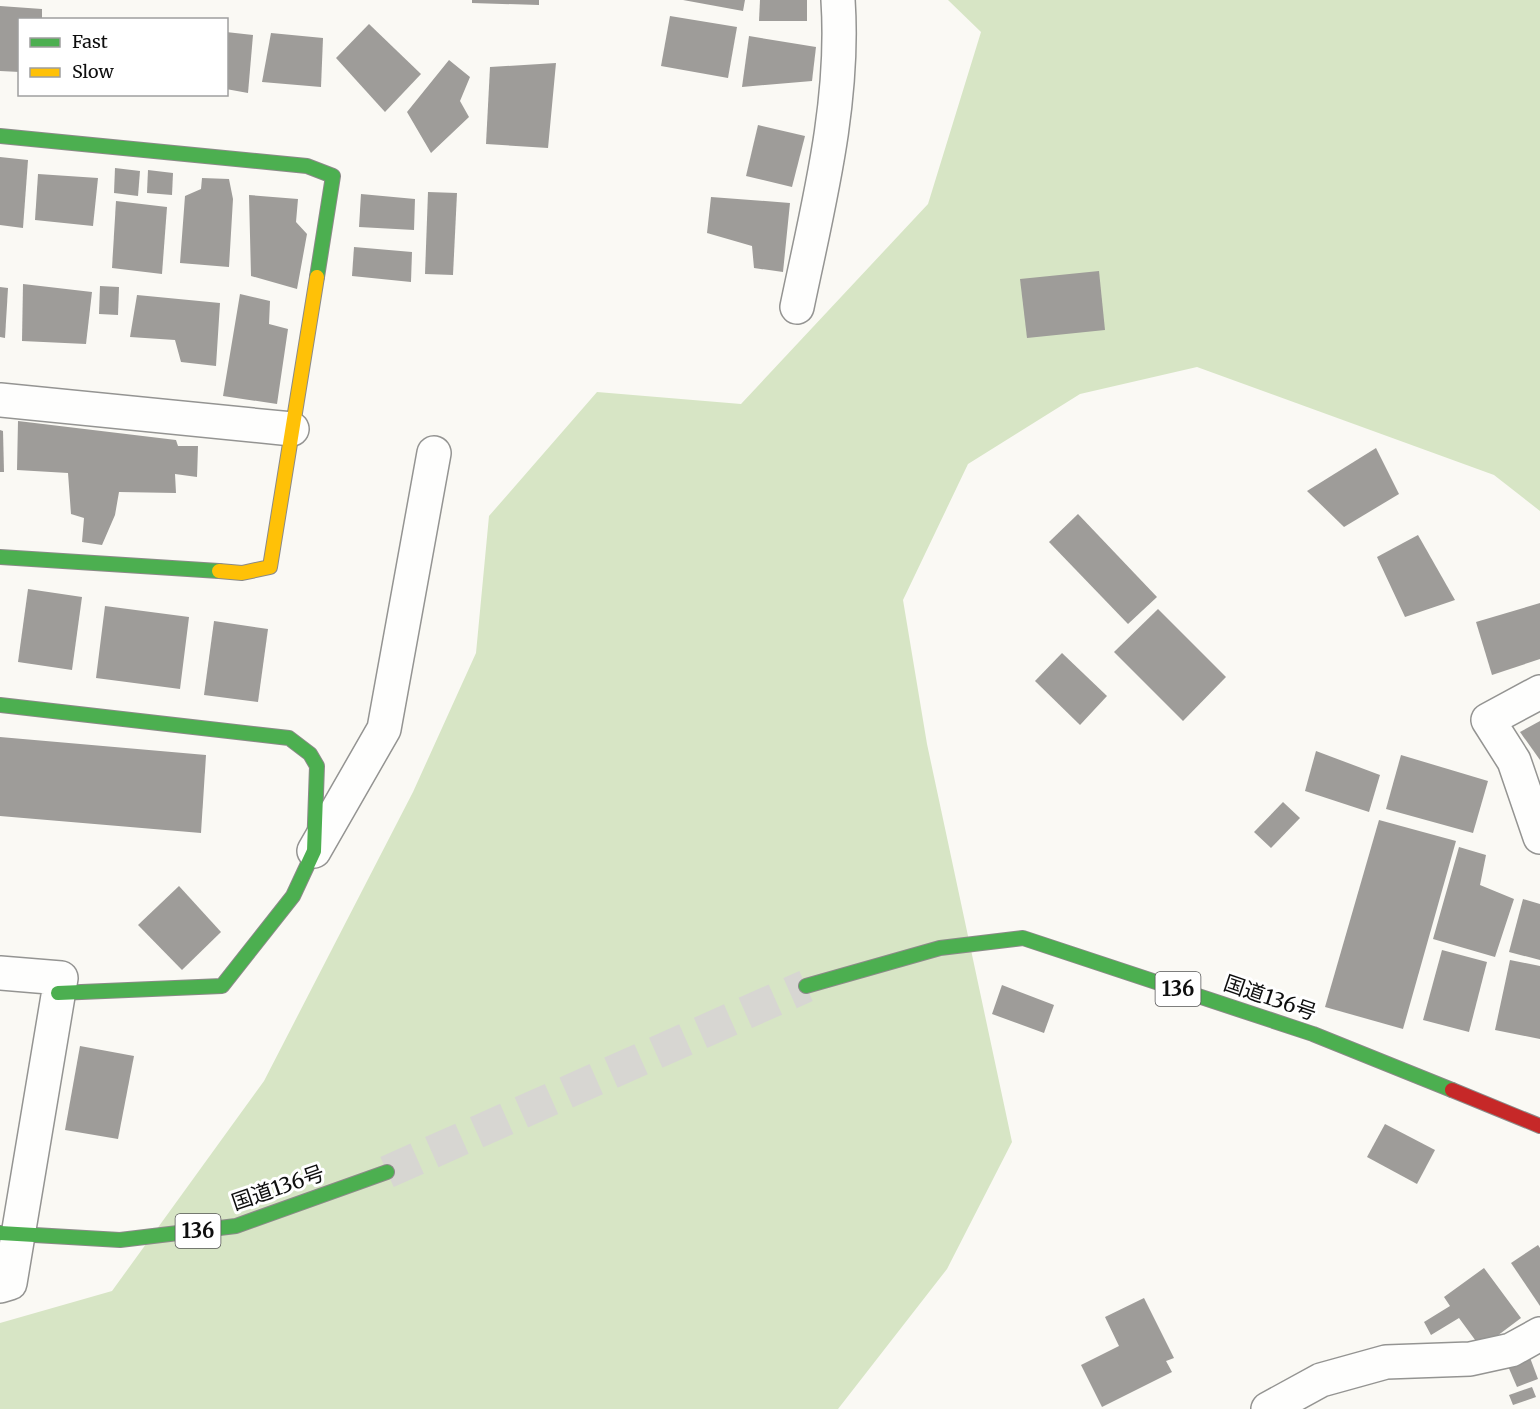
<svg xmlns="http://www.w3.org/2000/svg" width="1540" height="1409" font-family="Merriweather,'Noto Sans JP',serif">
<style>
.forest{fill:#d7e5c5}
.building{fill:#9e9c99}
.lines{fill:none;stroke-linecap:round;stroke-linejoin:round}
.highway-tunnel{stroke:#d7d6d2;stroke-width:33;stroke-dasharray:33 16;stroke-linecap:butt}
.street-casing{stroke:#949492;stroke-width:36}
.fast-casing{stroke:#8b8a88;stroke-width:16}
.slow-casing{stroke:#8b8a88;stroke-width:16}
.jam-casing{stroke:#8b8a88;stroke-width:16}
.street{stroke:#fefefd;stroke-width:33}
.fast{stroke:#4caf50;stroke-width:14}
.slow{stroke:#ffc107;stroke-width:14}
.jam{stroke:#c62828;stroke-width:14}
.labels{text-anchor:middle;stroke-width:6;stroke-linejoin:round;paint-order:stroke}
.shield{fill:#fff;stroke:#565656;stroke-width:1.5}
.shield-label{font-size:20px;font-weight:bold;fill:#0e0e0e}
.street-label{font-size:21px;fill:#0e0e0e;stroke:#fff}
</style>
<rect width="100%" height="100%" fill="#faf9f4"/>
<polygon class="forest" points="948,0 1540,0 1540,511 1494,475 1197,367 1080,394 968,464 903,600 927,744 1012,1142 947,1269 838,1409 0,1409 0,1323 112,1291 264,1081 413,792 476,653 489,516 597,392 741,404 928,204 981,32"/>
<g class="building">
<polygon points="472,0 539,0 539,5 472,3"/>
<polygon points="683,0 745,0 743,11"/>
<polygon points="760,0 807,0 807,21 759,21"/>
<polygon points="0,6 42,9 42,20 20,20 20,72 0,71"/>
<polygon points="670,16 737,27 728,78 661,66"/>
<polygon points="369,24 421,74 385,112 336,58"/>
<polygon points="226,32 253,35 248,93 226,89"/>
<polygon points="271,33 323,38 321,87 262,82"/>
<polygon points="749,36 816,47 812,81 742,87"/>
<polygon points="449,60 470,77 460,101 469,117 431,153 407,112"/>
<polygon points="556,63 548,148 486,144 490,67"/>
<polygon points="758,125 805,136 792,187 746,176"/>
<polygon points="0,157 28,160 23,228 0,225"/>
<polygon points="115,168 140,171 138,196 114,193"/>
<polygon points="148,170 173,173 172,195 147,193"/>
<polygon points="38,174 98,178 93,226 35,220"/>
<polygon points="202,178 229,179 233,199 229,267 180,263 185,196 201,189"/>
<polygon points="428,192 457,193 453,275 425,274"/>
<polygon points="361,194 415,199 414,230 359,227"/>
<polygon points="249,195 298,199 296,222 307,234 297,289 251,276"/>
<polygon points="711,197 790,203 783,272 754,268 752,246 707,233"/>
<polygon points="116,201 167,207 162,274 112,268"/>
<polygon points="354,247 412,252 411,282 352,276"/>
<polygon points="1099,271 1105,330 1027,338 1020,279"/>
<polygon points="23,284 92,292 86,344 22,341"/>
<polygon points="100,286 119,287 118,315 99,314"/>
<polygon points="0,287 8,288 5,338 0,337"/>
<polygon points="240,294 270,301 269,324 288,329 277,404 223,396"/>
<polygon points="137,295 220,303 216,366 181,362 175,340 130,337"/>
<polygon points="18,421 176,440 178,446 198,446 197,477 175,474 176,493 119,492 115,515 102,545 82,542 84,518 71,514 68,473 17,470"/>
<polygon points="0,430 3,431 4,472 0,472"/>
<polygon points="1376,448 1399,494 1344,527 1307,491"/>
<polygon points="1078,514 1157,597 1128,624 1049,542"/>
<polygon points="1418,535 1455,600 1405,617 1377,557"/>
<polygon points="28,589 82,597 72,670 18,662"/>
<polygon points="1540,603 1540,659 1492,675 1476,622"/>
<polygon points="105,606 189,617 180,689 96,678"/>
<polygon points="1158,609 1226,677 1183,721 1114,652"/>
<polygon points="214,621 268,629 258,702 204,695"/>
<polygon points="1062,653 1107,696 1080,725 1035,681"/>
<polygon points="1540,721 1540,760 1520,732"/>
<polygon points="0,737 206,755 201,833 0,816"/>
<polygon points="1316,751 1380,775 1369,812 1305,791"/>
<polygon points="1401,755 1488,781 1473,833 1386,809"/>
<polygon points="1283,802 1300,818 1271,848 1254,832"/>
<polygon points="1379,820 1456,841 1403,1029 1325,1007"/>
<polygon points="1459,847 1486,855 1480,885 1514,899 1495,957 1433,939"/>
<polygon points="179,886 221,932 182,970 138,925"/>
<polygon points="1523,899 1540,904 1540,960 1509,952"/>
<polygon points="1442,950 1487,962 1469,1032 1423,1020"/>
<polygon points="1510,960 1540,966 1540,1039 1495,1030"/>
<polygon points="1002,985 1054,1005 1044,1033 992,1014"/>
<polygon points="80,1046 134,1056 118,1139 65,1130"/>
<polygon points="1385,1124 1435,1150 1417,1184 1367,1157"/>
<polygon points="1538,1245 1540,1248 1540,1306 1511,1263"/>
<polygon points="1484,1268 1521,1318 1481,1348 1459,1318 1431,1335 1424,1322 1450,1306 1444,1297"/>
<polygon points="1144,1298 1174,1358 1166,1361 1172,1372 1102,1407 1081,1365 1119,1346 1105,1317"/>
<polygon points="1529,1355 1538,1379 1517,1387 1507,1364"/>
<polygon points="1532,1387 1536,1397 1513,1405 1509,1395"/>
</g>
<g class="lines">
<polyline class="highway-tunnel" points="387,1172 806,986"/>
<g class="street-casing">
<g id="street">
<path d="M797 307C818 206 845 103 838 0"/>
<polyline points="0,400 292,429"/>
<polyline points="1540,692 1488,720 1514,761 1540,837"/>
<polyline points="314,851 384,729 434,453"/>
<polyline points="0,973 61,978 10,1283 0,1286"/>
<polyline points="1268,1409 1321,1380 1386,1362 1470,1359 1511,1350 1540,1334"/>
</g>
</g>
<g class="fast-casing">
<g id="fast">
<polyline points="0,136 307,166 333,176 317,277"/>
<polyline points="0,557 219,571"/>
<polyline points="0,705 289,738 310,754 317,766 314,851 293,896 222,986 58,993"/>
<polyline points="806,986 940,948 1023,938 1313,1034 1452,1090"/>
<polyline points="0,1233 120,1240 236,1226 387,1172"/>
</g>
</g>
<g class="slow-casing">
<polyline id="slow" points="219,571 242,573 270,567 317,277"/>
</g>
<g class="jam-casing">
<polyline id="jam" points="1452,1090 1540,1126"/>
</g>
<use href="#street" class="street"/>
<use href="#fast" class="fast"/>
<use href="#slow" class="slow"/>
<use href="#jam" class="jam"/>
</g>
<g class="labels">
<g class="shield">
<rect x="1155.5" y="972" width="45" height="34" rx="4.5"/>
<rect x="175.5" y="1214" width="45" height="34" rx="4.5"/>
</g>
<g class="shield-label">
<text x="1178" y="996">136</text>
<text x="198" y="1238">136</text>
</g>
<g class="street-label">
<text transform="translate(1270 998) rotate(19)" y="7">国道136号</text>
<text transform="translate(278 1188) rotate(-19)" y="7">国道136号</text>
</g>
</g>
<rect x="18" y="18" width="210" height="78" fill="#ffffff" stroke="#9f9f9f" stroke-width="1.5"/>
<rect x="30" y="38" width="30" height="9" fill="#4caf50" stroke="#9f9f9f" stroke-width="1.5"/>
<text x="72" y="48" font-size="18" fill="#0e0e0e">Fast</text>
<rect x="30" y="68" width="30" height="9" fill="#ffc107" stroke="#9f9f9f" stroke-width="1.5"/>
<text x="72" y="78" font-size="18" fill="#0e0e0e">Slow</text>
</svg>
